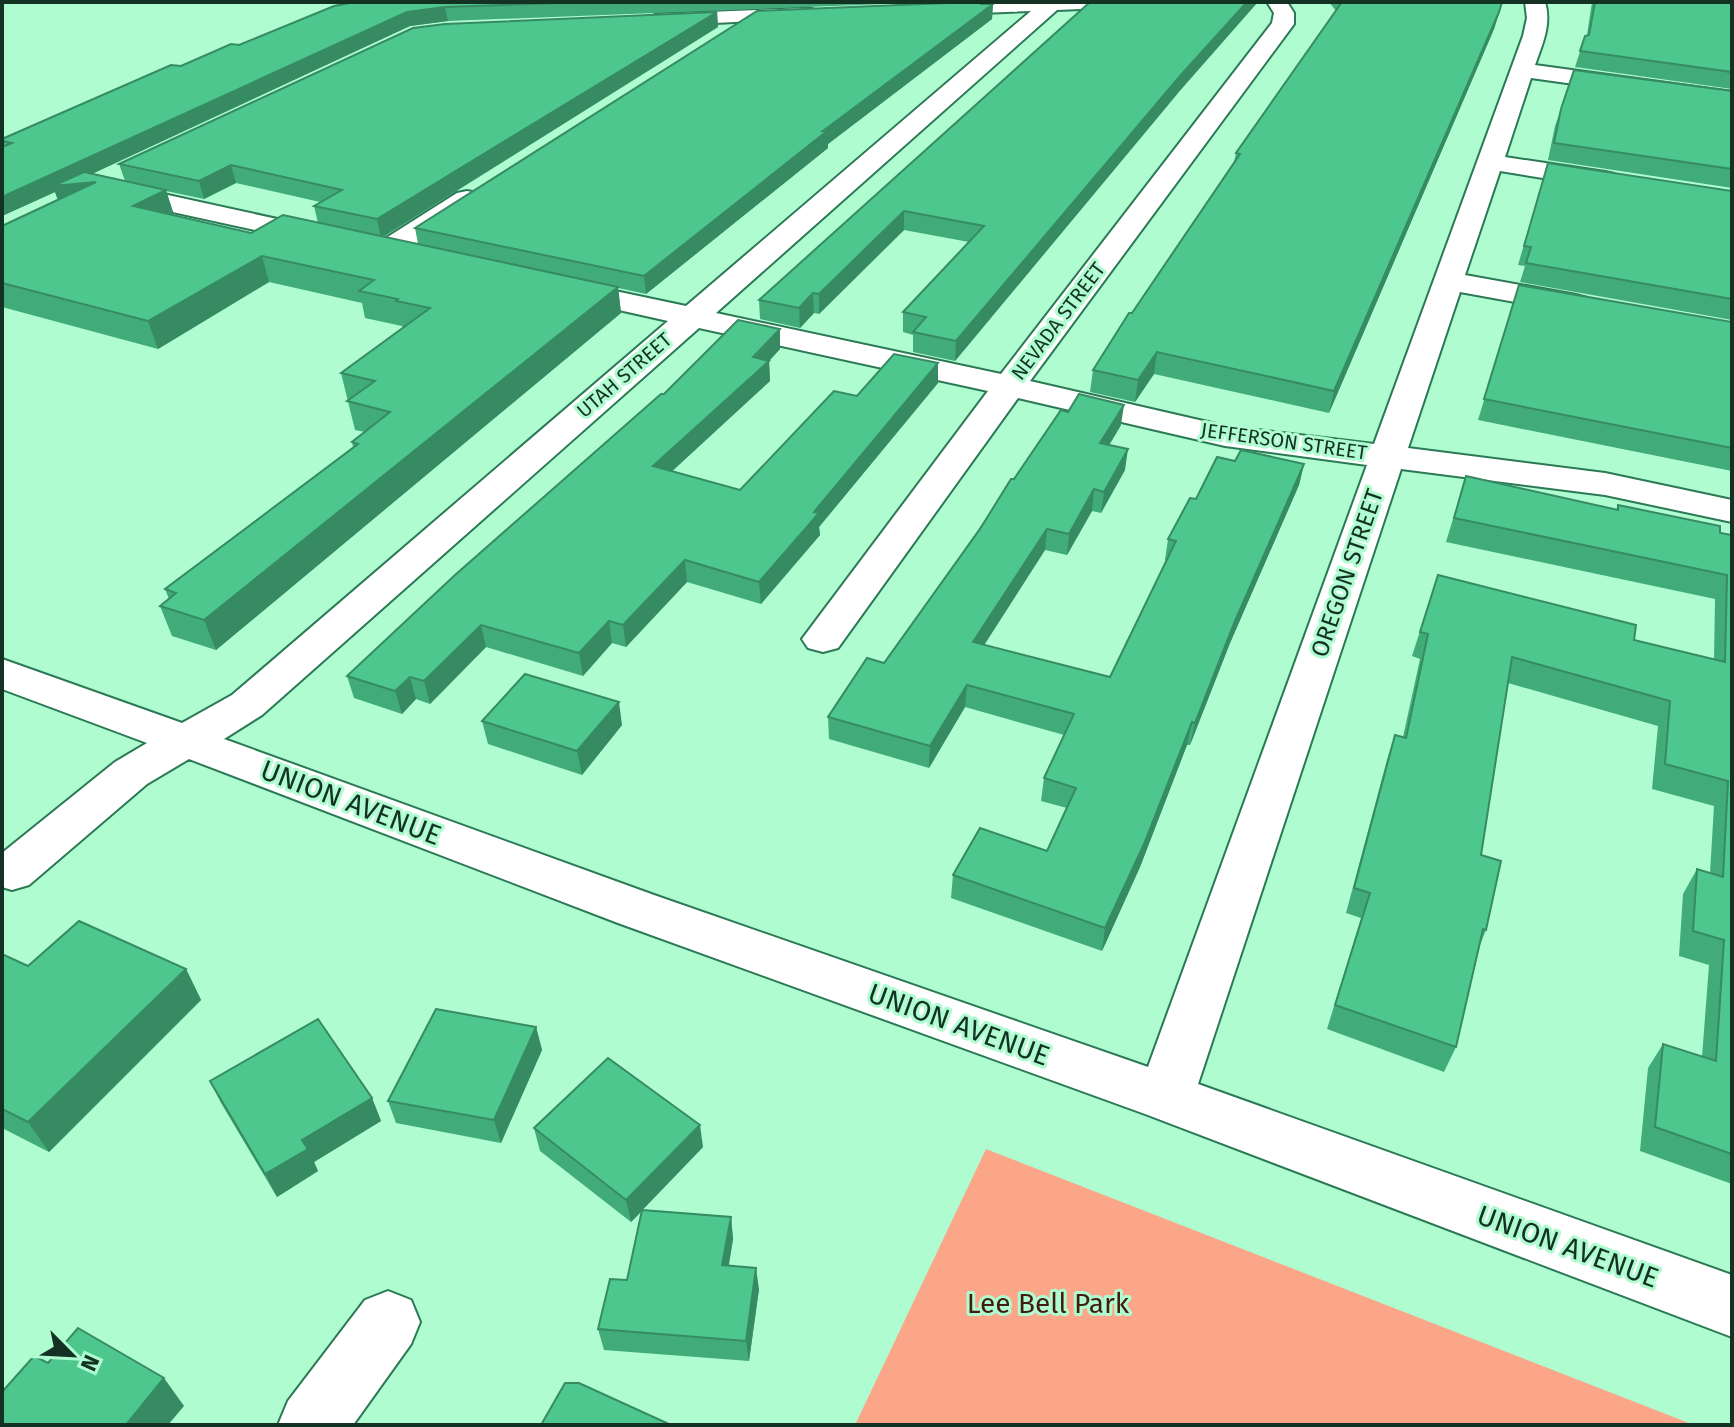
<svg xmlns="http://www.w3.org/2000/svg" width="1734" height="1427" font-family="'Fira Sans',sans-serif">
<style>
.green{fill:#fba689}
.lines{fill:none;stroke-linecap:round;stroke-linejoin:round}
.minor-casing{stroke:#2b7955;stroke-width:4}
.minor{fill:#fff;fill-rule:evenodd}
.wall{fill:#42ab7a;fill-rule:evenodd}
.shaded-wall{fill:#368b63}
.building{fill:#4dc78e;stroke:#368b63;stroke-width:2}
.labels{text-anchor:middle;stroke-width:6;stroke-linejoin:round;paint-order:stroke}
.far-street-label{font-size:20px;fill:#133223;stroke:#affcd1}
.street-label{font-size:24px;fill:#133223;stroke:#affcd1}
.near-street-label{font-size:28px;fill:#133223;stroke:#affcd1}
.near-park-label{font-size:28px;fill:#441c0d;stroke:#affcd1}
</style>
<rect width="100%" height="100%" fill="#affcd1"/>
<polygon class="green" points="986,1149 1694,1425 855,1425"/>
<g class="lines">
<g class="minor-casing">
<g id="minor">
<path d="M1115 2 1105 8 1057 10 716 313 1001 374 1272 23 1274 13 1267 2H1287L1294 13V24L1030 381 1225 426 1374 444 1523 36 1527 18 1525 2H1545C1552 24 1542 45 1535 65L1732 92V106L1531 78 1505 157 1605 172 1614 174 1618 180 1614 186 1605 188 1500 171 1465 275 1576 295 1587 298 1591 304 1587 310 1576 313 1460 292 1408 448 1605 473 1732 500V522L1605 495 1401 469 1198 1084 1732 1275V1337L1145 1114 618 923 189 759 147 784 29 885 12 890 2 887V853L115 762 147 743 2 689V659L182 723 232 695 668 321 552 295 548 289 552 283 563 280 686 306 1031 11 933 15 926 13 923 9 926 5ZM699 328 988 391 802 639 808 648 823 652 838 648 1018 398 1225 446 1367 465 1148 1067 654 895 224 739 262 715Z"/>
<polygon points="808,8 815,10 818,14 815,18 657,26 646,20 657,14"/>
<polygon points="113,183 323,229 333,231 337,237 333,243 323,245 104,197 100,191 104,185"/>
<polygon points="467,191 477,193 480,199 477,205 395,257 385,260 375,257 371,251 375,245 457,193"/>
<polygon points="388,1291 411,1300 420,1322 411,1344 353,1425 278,1425 288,1401 365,1300"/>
</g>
</g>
<use href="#minor" class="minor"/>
</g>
<g class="wall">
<path d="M355 2H935L448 21 410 26 92 174 125 181 119 164 717 12 718 27 383 237 418 244 415 228 985 2V4H993L992 19 828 144V148L646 294 618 288 621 313 216 650 172 636 160 606 169 599 165 589 353 447 352 442 365 432 355 430 341 373 403 328 402 326 365 318 362 303 269 282 158 349 2 307V226L58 200 55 192 2 216V139L181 66ZM236 183 320 202 314 206 318 223 251 233 173 215H174L166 191 204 199Z"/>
<polygon points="1090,2 1178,93 955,361 913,352 913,335 903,332 903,312 969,242 904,230 819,314 814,313 800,328 760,319 759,300"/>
<polygon points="1329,2 1503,2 1494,29 1329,413 1154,374 1135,402 1090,392 1093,370 1234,162 1236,153 1336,11"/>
<polygon points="1592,2 1732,2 1732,89 1575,67 1585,36 1587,35"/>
<polygon points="1732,91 1732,188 1548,160 1555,126 1561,109"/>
<polygon points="1548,163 1732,191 1732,320 1520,282 1525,266 1518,265"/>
<polygon points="1519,285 1732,322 1732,471 1478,420"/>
<polygon points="780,349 769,361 770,381 672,471 740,490 857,396 938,383 819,527 820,535 761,604 687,582 626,647 612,643 583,676 486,647 430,704 416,699 402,714 354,698 347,676 664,394"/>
<polygon points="1121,425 1109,445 1125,470 1101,513 1092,511 1067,555 1045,550 984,645 1110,677 1166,561 1165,560 1168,539 1196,499 1235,461 1304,464 1299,485 1230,643 1190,745 1187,745 1140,867 1102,951 951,898 953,875 1047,851 1067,808 1041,801 1044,778 1064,735 965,707 929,768 829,739 828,717 884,663 1014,479"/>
<polygon points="1466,476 1616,510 1618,505 1732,535 1732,1184 1640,1151 1648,1068 1663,1044 1702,1057 1709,965 1679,956 1683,894 1697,869 1710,873 1714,806 1652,789 1658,726 1508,683 1481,855 1486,930 1480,945 1456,1047 1444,1072 1327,1029 1361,918 1346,913 1387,760 1395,735 1403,737 1420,659 1412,656 1438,575 1634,640 1714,659 1715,599 1446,542"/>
<polygon points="482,721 622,725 582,775 488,744"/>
<polygon points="2,954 28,966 186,969 201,1000 49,1152 2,1128"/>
<polygon points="536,1027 542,1050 501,1143 396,1123 388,1101"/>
<polygon points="210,1081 372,1098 381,1121 314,1162 318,1171 277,1197 221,1103"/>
<polygon points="534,1128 703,1147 642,1210 731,1217 733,1239 729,1265 759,1289 749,1361 604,1350 598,1329 627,1280 642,1211 631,1222 540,1151"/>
</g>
<g class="shaded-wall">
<polygon points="985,2 985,10 993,4 992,19 828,144 828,148 646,294 644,276 980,4"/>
<polygon points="1247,2 1258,2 1178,93 955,361 956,341 1180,76"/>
<polygon points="1502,2 1494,29 1329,413 1334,391"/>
<polygon points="445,7 448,21 410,26 70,184 96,182 62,211 55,192 2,216 2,197 407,12"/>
<polygon points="717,12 718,27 381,238 377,219"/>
<polygon points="231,165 236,183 204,199 199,181"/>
<polygon points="166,190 174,215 142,232 133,206"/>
<polygon points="904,211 904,230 819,314 819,294"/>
<polygon points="262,256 269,282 158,349 148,321"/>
<polygon points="618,287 621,313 216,650 204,620"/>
<polygon points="813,293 814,313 800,328 799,308"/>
<polygon points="780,329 780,349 769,361 770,381 655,487 653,466"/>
<polygon points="1157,352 1154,374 1135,402 1138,380"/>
<polygon points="938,363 938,383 819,527 820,535 761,604 759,582 814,512"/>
<polygon points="1124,405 1121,425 1098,464 1100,443"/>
<polygon points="1128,449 1125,470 1101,513 1104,492"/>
<polygon points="1304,464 1299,485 1230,643 1190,745 1195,723 1235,621"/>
<polygon points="1094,489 1092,511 1067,555 1069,534"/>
<polygon points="1047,529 1045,550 972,664 973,642"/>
<polygon points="685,560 687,582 626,647 623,625"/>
<polygon points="609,621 612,643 583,676 579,653"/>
<polygon points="481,625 486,647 430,704 424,681"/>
<polygon points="410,677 416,699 402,714 395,691"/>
<polygon points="967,685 965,707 929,768 930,746"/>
<polygon points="619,702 622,725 582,775 577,751"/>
<polygon points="1192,722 1187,745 1140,867 1102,951 1105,928"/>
<polygon points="186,969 201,1000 49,1152 28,1122"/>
<polygon points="536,1027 542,1050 501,1143 494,1120"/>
<polygon points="372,1098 381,1121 314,1162 318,1171 277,1197 265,1174 302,1140"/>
<polygon points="700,1125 703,1147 631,1222 626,1200"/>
<polygon points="731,1217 733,1239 725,1286 722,1265"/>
<polygon points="756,1268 759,1289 749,1361 746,1341"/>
<polygon points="164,1378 184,1406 168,1425 126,1425"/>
</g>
<g class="building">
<polygon points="355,2 587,2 445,7 407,12 2,197 2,147 12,143 2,141 2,139 171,65 181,66 231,44 239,45 334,6"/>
<polygon points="971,2 984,2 980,4 993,4 823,131 827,131 644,276 415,228 757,11"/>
<polygon points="1090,2 1247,2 1180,76 956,341 913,332 926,317 903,312 984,226 904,211 819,294 813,293 799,308 759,300"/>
<polygon points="1342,2 1502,2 1499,12 1334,391 1157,352 1138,380 1093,370 1129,313 1132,313 1240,154 1236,153"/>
<polygon points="1595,2 1732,2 1732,72 1580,51 1585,36 1589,35"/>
<polygon points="717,12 377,219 314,206 342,190 231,165 199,181 119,164 413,28 445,24"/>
<polygon points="1574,70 1732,91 1732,169 1554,143 1561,109"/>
<polygon points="1548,163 1732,191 1732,299 1526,263 1531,247 1524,246"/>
<polygon points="84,172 166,190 133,206 251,233 283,215 618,287 204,620 160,606 176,593 165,589 358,444 352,442 390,412 347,401 375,381 341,373 430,308 396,301 398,299 359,291 374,280 262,256 148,321 2,283 2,226 96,182 53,186"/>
<polygon points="1519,285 1732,322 1732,448 1484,399"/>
<polygon points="738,320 780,329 753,357 769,361 653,466 740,490 834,391 857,396 894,354 938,363 814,512 819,513 759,582 685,560 623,625 609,621 579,653 481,625 424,681 410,677 395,691 347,676 455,575 661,394 664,394"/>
<polygon points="1079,394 1124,405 1100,443 1128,449 1104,492 1094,489 1069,534 1047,529 973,642 1110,677 1176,541 1168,539 1190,498 1196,499 1217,457 1235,461 1241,450 1304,464 1235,621 1195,723 1192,722 1144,844 1105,928 953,875 980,828 1047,851 1076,788 1044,778 1074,714 967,685 930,746 828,717 867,658 884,663 980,529 1011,479 1014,479 1061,410 1068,412"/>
<polygon points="1466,476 1618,510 1618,505 1720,526 1720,533 1732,535 1732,1154 1655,1127 1663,1044 1716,1061 1724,940 1693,931 1697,869 1723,877 1728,781 1665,764 1670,701 1512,657 1481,855 1501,861 1486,930 1483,929 1456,1047 1335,1005 1370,893 1354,888 1395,735 1406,738 1428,634 1420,632 1438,575 1636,625 1634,640 1725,662 1727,575 1454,518"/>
<polygon points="525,674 619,702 577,751 482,721"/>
<polygon points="79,921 186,969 28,1122 2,1109 2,954 28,966"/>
<polygon points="436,1009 536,1027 494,1120 388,1101"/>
<polygon points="318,1019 372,1098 302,1140 308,1149 265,1174 210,1081"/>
<polygon points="608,1058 700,1125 626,1200 534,1128"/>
<polygon points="642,1210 731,1217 722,1265 756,1268 746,1341 598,1329 610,1279 627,1280"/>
<polygon points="78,1328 164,1378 126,1425 2,1425 2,1392 34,1356 48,1363"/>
<polygon points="565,1383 579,1383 671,1425 541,1425"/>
</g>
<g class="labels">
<g class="far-street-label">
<text transform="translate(1058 321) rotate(-53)" y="7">NEVADA STREET</text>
<text transform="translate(624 375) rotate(-41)" y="7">UTAH STREET</text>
<text transform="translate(1284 441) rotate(8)" y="7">JEFFERSON STREET</text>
</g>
<g class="street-label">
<text transform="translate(1347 573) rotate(-71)" y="8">OREGON STREET</text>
</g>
<g class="near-street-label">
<text transform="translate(351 802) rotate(21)" y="10">UNION AVENUE</text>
<text transform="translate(959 1024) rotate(20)" y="10">UNION AVENUE</text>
<text transform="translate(1568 1246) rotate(20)" y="10">UNION AVENUE</text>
</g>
<g class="near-park-label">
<text x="1048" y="1313">Lee Bell Park</text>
</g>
</g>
<rect width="1734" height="1427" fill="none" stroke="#133223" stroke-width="8"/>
<g transform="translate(72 1355) rotate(114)" stroke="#affcd1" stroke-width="6" paint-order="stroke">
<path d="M0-6L14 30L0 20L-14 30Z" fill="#133223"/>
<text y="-12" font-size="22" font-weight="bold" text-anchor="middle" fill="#133223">N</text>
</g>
</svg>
